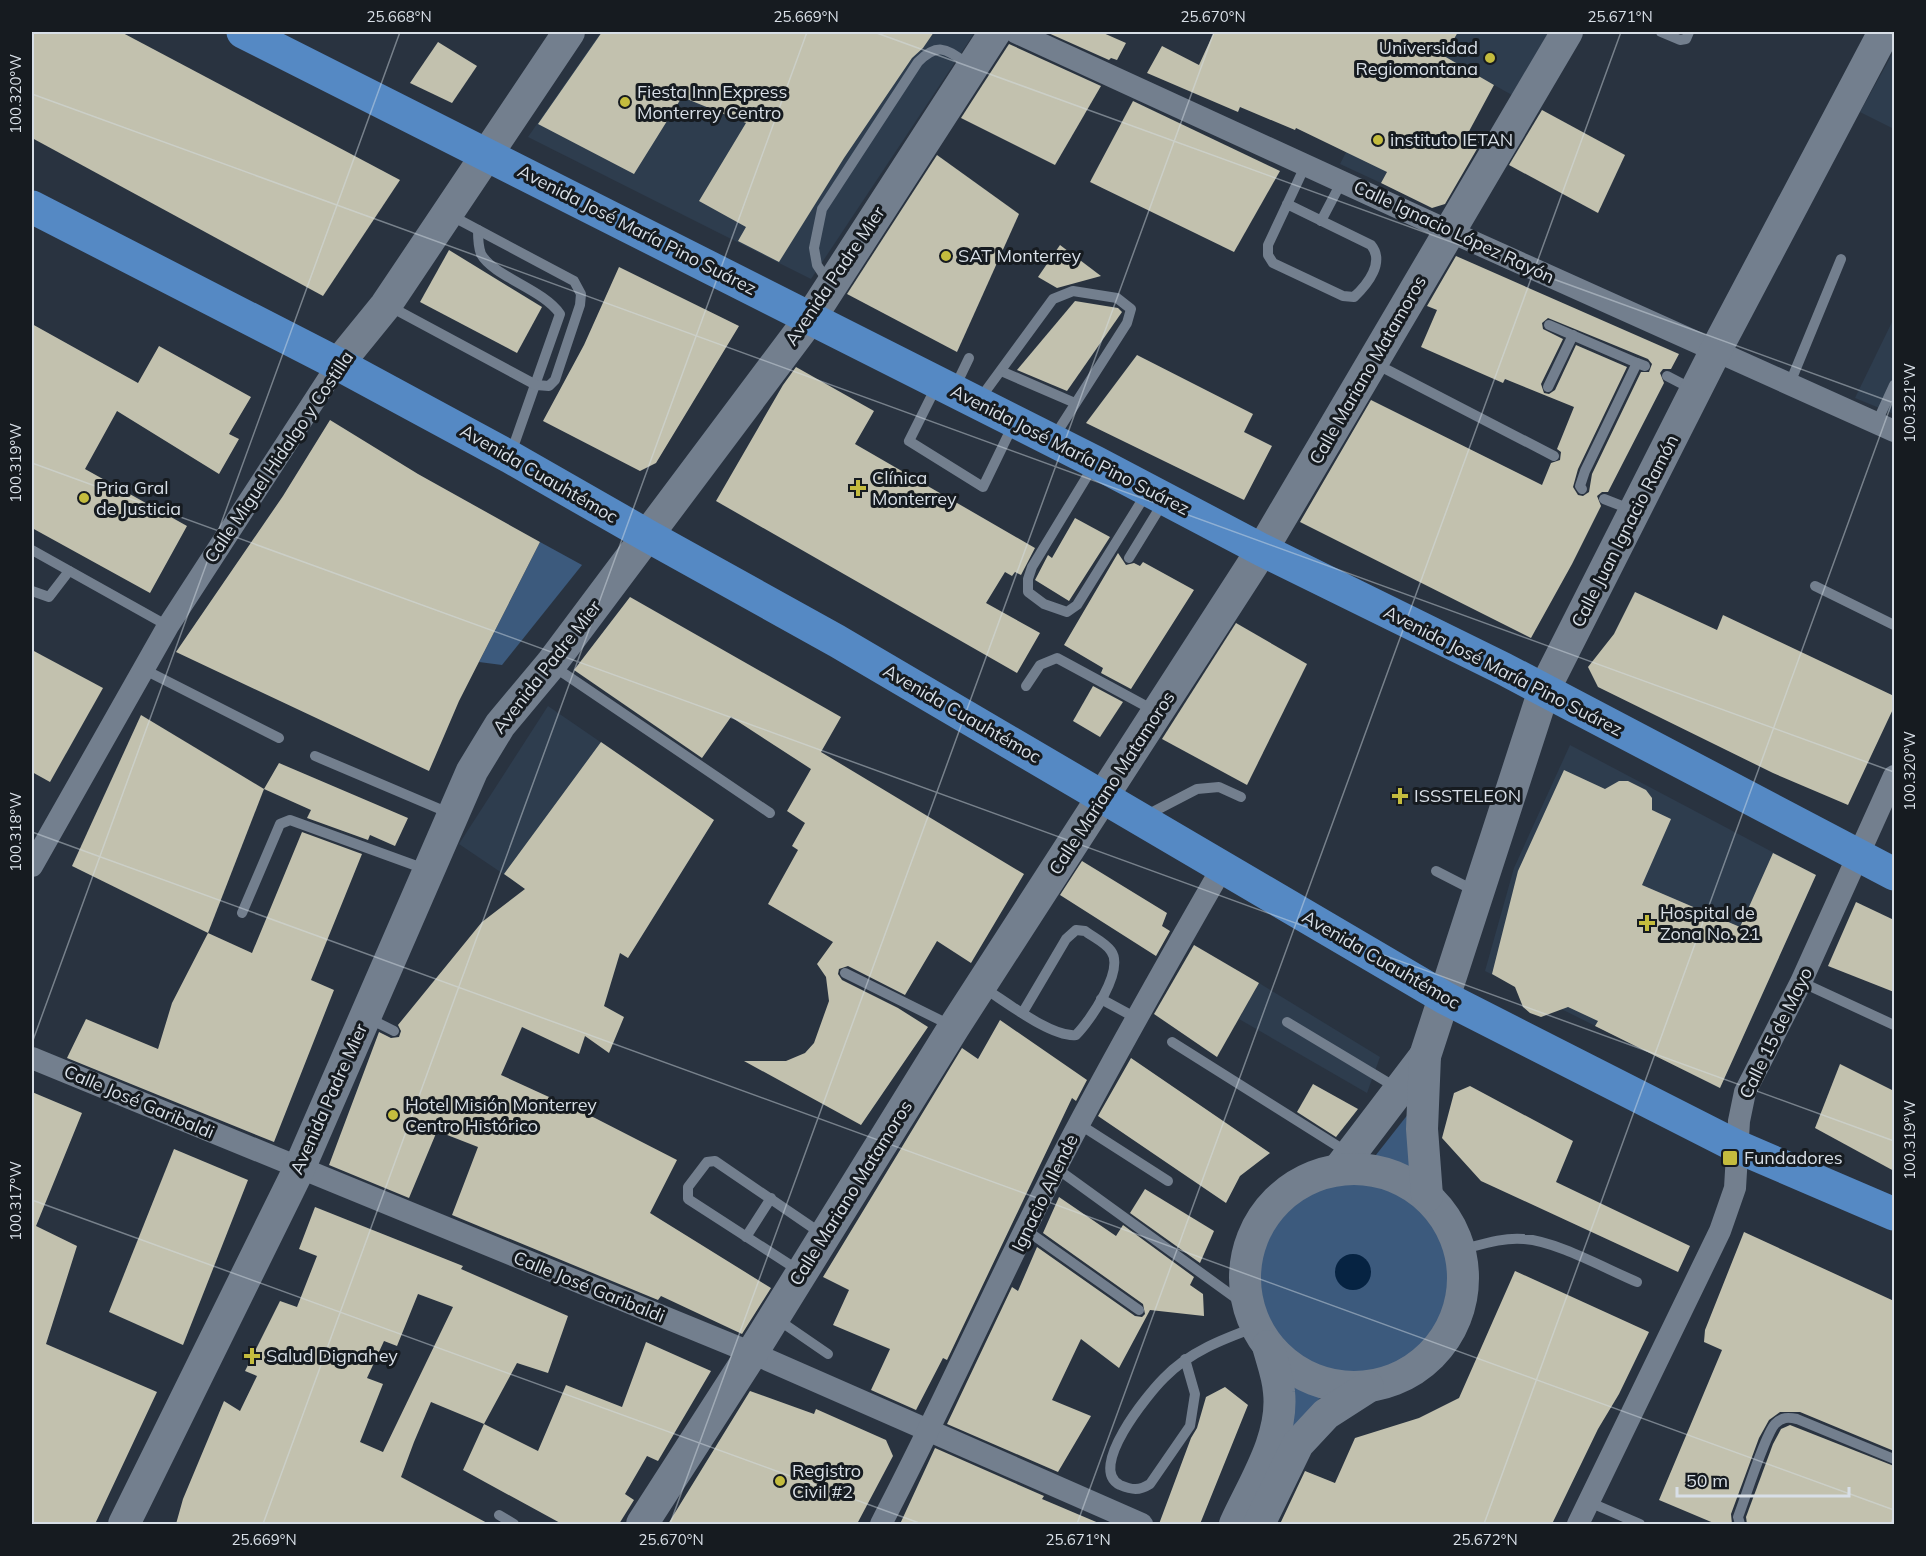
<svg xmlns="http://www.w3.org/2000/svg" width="1926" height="1556" font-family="Mulish,sans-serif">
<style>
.built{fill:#2e3d4e}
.green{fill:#3c5a7d}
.water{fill:#062342}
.building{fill:#c2c1ae;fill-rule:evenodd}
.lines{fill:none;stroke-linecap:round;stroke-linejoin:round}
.lane{stroke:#737f8e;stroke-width:10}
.street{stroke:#737f8e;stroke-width:22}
.secondary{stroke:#737f8e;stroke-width:32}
.highway{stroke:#5589c4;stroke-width:33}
.ticks{fill:none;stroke:#d8dfe7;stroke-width:1.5;stroke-opacity:0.45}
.poi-dot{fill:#c4bc3e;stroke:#161b20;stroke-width:2}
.labels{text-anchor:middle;stroke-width:6;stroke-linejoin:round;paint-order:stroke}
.poi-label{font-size:18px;fill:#d8dfe7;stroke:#161b20;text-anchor:start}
.street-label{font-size:18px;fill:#d8dfe7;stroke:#161b20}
.neatline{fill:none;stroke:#d8dfe7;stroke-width:2}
.ticks-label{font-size:15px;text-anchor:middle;fill:#d8dfe7}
</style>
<rect width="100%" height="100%" fill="#293340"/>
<g class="built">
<polygon points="601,32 975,32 811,279 528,137"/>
<polygon points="1399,32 1549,32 1512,95"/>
<polygon points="1894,51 1894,129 1860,112"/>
<polygon points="1378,90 1419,111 1381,183 1340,164"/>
<polygon points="1894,318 1894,414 1855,398"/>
<polygon points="548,706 714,820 628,958 459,844"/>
<polygon points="1570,745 1816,875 1720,1088 1485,971 1514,868"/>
<polygon points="1259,983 1380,1057 1367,1093 1239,1019"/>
</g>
<g class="green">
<polygon points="540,542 582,565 502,665 479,662"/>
<polygon points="1409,1113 1409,1174 1372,1160"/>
<circle cx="1355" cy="1273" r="100"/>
<polygon points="1289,1375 1326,1391 1287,1437"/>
</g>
<circle class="water" cx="1353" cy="1272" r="18"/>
<g class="building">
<polygon points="32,32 121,32 400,180 323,296 32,138"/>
<polygon points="602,32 934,32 923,48 912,58 844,158 779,262 738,241 746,227 699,201 746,123 682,97 634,174 538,124"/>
<polygon points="1046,32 1101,32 1126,43 1117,60 1111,58 1109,60"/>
<polygon points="1214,32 1458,32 1444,56 1494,85 1467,135 1481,142 1445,204 1432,208 1381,183 1387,172 1296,128 1295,130 1240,107 1238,112 1147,73 1162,46 1199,65"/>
<polygon points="438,42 477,66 452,103 410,83"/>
<polygon points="1009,44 1101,86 1055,165 961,118"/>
<polygon points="1133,101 1280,171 1234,252 1090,182"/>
<polygon points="1542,110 1625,155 1598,213 1509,165"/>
<polygon points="937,155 1019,214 957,352 847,294"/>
<polygon points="1060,245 1101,276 1057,288 1038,277"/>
<polygon points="449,250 542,307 517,353 420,302"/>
<path d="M1456 256 1679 354 1671 369H1663L1660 373 1664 383 1608 492H1602L1597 496 1601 506 1572 564 1531 638 1300 522 1371 400 1542 485 1551 463 1560 460 1561 452 1557 449 1574 407 1505 379 1503 383 1421 347 1437 310 1427 306ZM1548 318 1648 359 1652 364 1649 372H1641L1592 474 1589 492 1583 496 1578 495 1573 487 1578 469 1627 367 1576 345 1555 390 1549 394 1544 393 1541 384 1563 339 1543 329 1542 323Z"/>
<polygon points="619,267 739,326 656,463 640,471 543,421 584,345"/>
<polygon points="1075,301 1118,308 1122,312 1067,391 1017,370"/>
<polygon points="32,324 138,383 159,346 251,397 229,434 239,439 219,474 117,411 85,469 187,526 150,593 32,528"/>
<polygon points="1137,355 1253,414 1244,432 1272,446 1244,500 1086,423"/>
<polygon points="796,367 874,411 855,444 1035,548 1021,575 1015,572 1012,576 1005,572 986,603 1040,633 1017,673 716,501 783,385"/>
<polygon points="330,420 418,474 540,542 459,701 429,771 176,652 283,496"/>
<polygon points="1075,518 1110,537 1069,601 1035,580 1048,555 1052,558"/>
<polygon points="1118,553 1126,565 1134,563 1140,566 1143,562 1194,590 1131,689 1101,673 1103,668 1064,645"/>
<polygon points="1635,592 1717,630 1723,615 1894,696 1894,707 1848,805 1773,773 1598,687 1588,667 1614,634"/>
<polygon points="630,597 841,717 821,752 1024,874 971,963 937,941 905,995 848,966 839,969 838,974 842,980 898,1008 928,1027 861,1125 744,1061 786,1061 805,1053 814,1043 829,1001 826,977 817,964 833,942 768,904 798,850 792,846 805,823 787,811 811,769 731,717 702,758 574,670"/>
<polygon points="1236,623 1307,664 1247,785 1162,739"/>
<polygon points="32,650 103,688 50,782 32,772"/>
<polygon points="1093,686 1123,702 1100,737 1073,721"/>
<polygon points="141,715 264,789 208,933 72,866"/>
<polygon points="601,742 714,820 628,958 620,953 604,1006 624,1017 609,1053 585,1036 579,1054 522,1027 501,1075 595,1118 677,1160 650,1213 771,1288 742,1334 661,1296 658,1300 452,1215 478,1147 437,1131 409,1198 329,1165 379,1032 391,1038 399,1037 401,1031 398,1025 482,922 525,889 504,874"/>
<polygon points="279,763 408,818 395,846 370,835 368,840 307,818 311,810 264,789"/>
<polygon points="1564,770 1605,789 1619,781 1628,781 1646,790 1652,798 1652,810 1671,819 1642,885 1740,927 1773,853 1816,875 1720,1088 1595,1026 1598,1021 1568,1007 1541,1017 1530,1013 1523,1007 1515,987 1492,974 1518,871"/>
<polygon points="302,832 362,854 311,980 334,990 274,1142 67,1058 86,1019 158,1049 172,1003 208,933 252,953"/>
<polygon points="1082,861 1167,913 1162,926 1170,931 1156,956 1060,895"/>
<polygon points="1856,902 1894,920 1894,992 1828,966"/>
<polygon points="1194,945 1259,983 1217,1057 1154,1014"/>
<polygon points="1000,1020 1087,1080 1076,1101 1072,1098 947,1360 943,1358 916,1410 871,1390 890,1349 833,1325 849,1290 823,1277 962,1048 978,1059"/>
<polygon points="1131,1058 1270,1153 1240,1176 1226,1203 1098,1116"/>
<polygon points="1840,1064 1894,1091 1894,1171 1815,1128"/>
<polygon points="1313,1084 1358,1109 1336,1137 1297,1112"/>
<polygon points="1470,1086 1573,1141 1556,1182 1690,1246 1678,1272 1481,1181 1442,1138 1454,1093"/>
<polygon points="32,1092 82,1113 36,1226 77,1246 46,1344 157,1392 95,1524 32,1524"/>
<polygon points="174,1149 248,1180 183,1345 109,1312"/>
<polygon points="1145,1189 1214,1231 1200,1263 1130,1213"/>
<polygon points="1059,1197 1116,1236 1123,1225 1194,1277 1190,1285 1203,1294 1204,1316 1150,1310 1119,1368 1081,1339 1052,1400 1091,1416 1058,1472 947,1424 1012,1287 1018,1291 1037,1247 1135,1316 1142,1317 1145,1314 1143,1304 1043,1233"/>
<path d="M315 1207 463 1266 461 1269 568 1316 548 1373 517 1363 484 1424 431 1402 414 1442 401 1477 489 1524H176L183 1499 224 1401 240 1411 257 1376 245 1371 280 1301 297 1307 317 1256 299 1249ZM418 1294 453 1307 383 1452 360 1442 383 1384 367 1378 384 1341 397 1346Z"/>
<polygon points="1744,1232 1894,1301 1894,1451 1800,1412 1780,1412 1769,1420 1759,1438 1731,1514 1732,1524 1716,1524 1659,1500 1722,1350 1704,1342 1705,1330"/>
<polygon points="1515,1271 1649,1332 1619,1394 1598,1429 1552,1524 1280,1524 1305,1471 1335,1483 1355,1438 1419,1418 1459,1398"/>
<polygon points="646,1342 711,1371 658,1461 647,1456 625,1494 634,1500 619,1524 562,1524 463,1470 484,1424 538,1451 566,1385 622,1407"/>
<polygon points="1225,1387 1248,1405 1200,1524 1159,1524 1191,1438 1197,1428 1206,1397"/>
<polygon points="750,1391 814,1414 816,1409 886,1440 893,1456 857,1524 668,1524"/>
<polygon points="1790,1425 1894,1466 1894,1524 1747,1524 1746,1517 1773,1444 1781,1429"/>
<polygon points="935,1448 1044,1496 1042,1499 1101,1524 900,1524"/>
</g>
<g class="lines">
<g class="lane">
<polyline points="1661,32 1680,40 1686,39 1689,32"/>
<path d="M1287 204 1371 245C1385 262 1368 284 1354 297L1343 296 1273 263 1268 255V245L1306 164"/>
<polyline points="1321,221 1342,181"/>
<path d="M478 230C478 238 478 246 481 254 494 277 543 289 560 314L511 453"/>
<path d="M829 283 817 265 814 248 822 209 918 62C940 40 948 51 971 66"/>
<polyline points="389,306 536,385 549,386 555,380 580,305 581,294 574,281 450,215"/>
<polyline points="1549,325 1637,363"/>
<polyline points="1376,364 1554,456"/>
<polyline points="1001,371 1075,403"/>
<polyline points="1667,376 1694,390"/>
<polyline points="1790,383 1841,259"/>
<polyline points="937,385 909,441 983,487 1013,425"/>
<polyline points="955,387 969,358"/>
<polyline points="1548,387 1573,335"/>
<polyline points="979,400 1053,299 1073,291 1117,298 1131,309 1127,323 1054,437"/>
<polyline points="1877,422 1894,385"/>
<polyline points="1094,465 1032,567 1028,579 1028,592 1044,604 1067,612 1077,605 1146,494"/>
<polyline points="1582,489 1580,486 1585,471 1637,363 1645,366"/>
<polyline points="1604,499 1632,510"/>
<polyline points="32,550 168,626"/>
<polyline points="1129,558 1164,501"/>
<polyline points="1815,586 1894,625"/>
<polyline points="32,591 49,597 69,571"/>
<polyline points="553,666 770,813"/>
<polyline points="145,670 279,738"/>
<polyline points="1026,686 1040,665 1057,658 1155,711"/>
<polyline points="315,756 449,813"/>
<polyline points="1145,816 1197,789 1219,787 1241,797"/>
<polyline points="1436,871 1477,892"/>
<polyline points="242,913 280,824 290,820 425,869"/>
<polyline points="845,973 952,1026"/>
<polyline points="1801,982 1894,1025"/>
<path d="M984 988C1005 1001 1052 1038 1076 1035 1090 1021 1125 970 1111 951 1106 943 1093 937 1085 931L1076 930 1066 939 1023 1012"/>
<polyline points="1101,999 1136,1018"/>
<polyline points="368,1018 394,1031"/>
<polyline points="1287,1022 1397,1088"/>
<polyline points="1172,1042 1347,1152"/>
<polyline points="1079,1124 1168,1181"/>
<polyline points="1056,1168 1248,1307"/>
<polyline points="1026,1230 1139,1310"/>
<polyline points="746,1237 771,1198"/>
<path d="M1460 1250C1480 1245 1502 1237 1524 1239 1556 1241 1606 1269 1637 1282"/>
<polyline points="801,1272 688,1199 688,1187 707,1162 715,1161 822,1234"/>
<polyline points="777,1319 828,1354"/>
<path d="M1185 1359 1195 1394 1190 1426 1150 1484C1139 1491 1132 1490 1120 1485 1087 1469 1147 1395 1164 1378 1189 1352 1223 1339 1256 1327"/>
<polyline points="1589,1502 1640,1524"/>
<polyline points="499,1515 514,1524"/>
<path d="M1740 1524 1738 1517C1745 1499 1765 1435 1775 1424 1782 1417 1788 1417 1797 1419L1894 1459"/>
</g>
<g class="street">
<polyline points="1015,32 1449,231 1894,431"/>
<polyline points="32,866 168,626 338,364"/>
<polyline points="32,1058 752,1353 1142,1524"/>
<path d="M881 1524C943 1406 996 1284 1057 1166 1109 1065 1165 967 1222 868"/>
<polyline points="1578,1524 1720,1231 1735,1188 1739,1121 1745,1092 1801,982 1894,776"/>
</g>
<g class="secondary">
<polyline points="338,364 386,305 569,32"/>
<polyline points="1339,1169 1425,1056"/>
<circle cx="1354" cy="1278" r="109"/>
<polyline points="1427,1196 1422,1129 1425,1056 1544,690 1716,350 1884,32"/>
<polyline points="124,1524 299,1169 472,771 500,725 551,664 811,317 995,32"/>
<polyline points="642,1524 752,1353 954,1027 1262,550 1567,32"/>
<path d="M1235 1524C1253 1484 1284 1438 1279 1392 1278 1376 1272 1361 1268 1346"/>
<polyline points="1259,1524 1298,1444 1326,1414 1368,1387"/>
</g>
<g class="highway">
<polyline points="243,32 1095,462 1262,550 1504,669 1894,874"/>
<polyline points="32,207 338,364 510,457 648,536 837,641 1445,998 1738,1147 1894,1214"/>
</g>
</g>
<path class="ticks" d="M874 32 1894 403M1887 32 1894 34M32 94 1894 772M32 463 1894 1141M32 832 1894 1510M32 1043 400 32M32 1200 922 1524M263 1524 807 32M670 1524 1214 32M1077 1524 1621 32M1484 1524 1894 397M1891 1524 1894 1515"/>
<g class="poi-dot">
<circle cx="1490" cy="58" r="6"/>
<circle cx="625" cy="102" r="6"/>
<circle cx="1378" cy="140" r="6"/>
<circle cx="946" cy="256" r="6"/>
<path d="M855 479h6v6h6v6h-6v6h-6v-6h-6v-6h6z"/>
<circle cx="84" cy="498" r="6"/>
<path d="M1397 787h6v6h6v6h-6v6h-6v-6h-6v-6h6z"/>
<path d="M1644 914h6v6h6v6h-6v6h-6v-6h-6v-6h6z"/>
<circle cx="393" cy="1115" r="6"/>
<rect x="1722" y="1150" width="16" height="16" rx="3"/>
<path d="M249 1347h6v6h6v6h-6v6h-6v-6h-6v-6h6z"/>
<circle cx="780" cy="1481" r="6"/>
</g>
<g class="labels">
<g class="poi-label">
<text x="1478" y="54" text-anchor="end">Universidad<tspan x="1478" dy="21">Regiomontana</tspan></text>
<text x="637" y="98">Fiesta Inn Express<tspan x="637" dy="21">Monterrey Centro</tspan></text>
<text x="1390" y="146">instituto IETAN</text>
<text x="958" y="262">SAT Monterrey</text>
<text x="872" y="484">Clínica<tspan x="872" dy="21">Monterrey</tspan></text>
<text x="96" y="494">Pria Gral<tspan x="96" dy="21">de Justicia</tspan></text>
<text x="1414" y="802">ISSSTELEON</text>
<text x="1660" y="919">Hospital de<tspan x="1660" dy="21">Zona No. 21</tspan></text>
<text x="405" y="1111">Hotel Misión Monterrey<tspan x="405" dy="21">Centro Histórico</tspan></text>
<text x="1744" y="1164">Fundadores</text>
<text x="266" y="1362">Salud Dignahey</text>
<text x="792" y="1477">Registro<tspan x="792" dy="21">Civil #2</tspan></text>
</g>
<g class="street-label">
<text transform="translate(637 230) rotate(27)" y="6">Avenida José María Pino Suárez</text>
<text transform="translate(1454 232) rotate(25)" y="6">Calle Ignacio López Rayón</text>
<text transform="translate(835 276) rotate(-56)" y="6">Avenida Padre Mier</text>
<text transform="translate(1368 370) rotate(-60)" y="6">Calle Mariano Matamoros</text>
<text transform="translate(1070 450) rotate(27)" y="6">Avenida José María Pino Suárez</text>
<text transform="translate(279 457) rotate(-56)" y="6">Calle Miguel Hidalgo y Costilla</text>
<text transform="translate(539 474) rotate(30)" y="6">Avenida Cuauhtémoc</text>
<text transform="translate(1625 531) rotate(-63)" y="6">Calle Juan Ignacio Ramón</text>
<text transform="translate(547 667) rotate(-52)" y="6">Avenida Padre Mier</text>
<text transform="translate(1503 671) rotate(27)" y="6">Avenida José María Pino Suárez</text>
<text transform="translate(962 714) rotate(30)" y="6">Avenida Cuauhtémoc</text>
<text transform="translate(1112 783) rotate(-57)" y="6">Calle Mariano Matamoros</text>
<text transform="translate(1381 960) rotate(30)" y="6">Avenida Cuauhtémoc</text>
<text transform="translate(1776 1033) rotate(-64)" y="6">Calle 15 de Mayo</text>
<text transform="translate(329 1099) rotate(-66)" y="6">Avenida Padre Mier</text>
<text transform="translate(139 1102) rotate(23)" y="6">Calle José Garibaldi</text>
<text transform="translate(851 1193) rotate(-58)" y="6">Calle Mariano Matamoros</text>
<text transform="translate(1045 1193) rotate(-64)" y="6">Ignacio Allende</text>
<text transform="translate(589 1287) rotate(22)" y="6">Calle José Garibaldi</text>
</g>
</g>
<rect width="1926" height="1556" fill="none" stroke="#161b20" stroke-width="66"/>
<path d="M1677 1487v9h172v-9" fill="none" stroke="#d8dfe7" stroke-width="3"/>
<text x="1686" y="1487" font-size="18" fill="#d8dfe7" stroke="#161b20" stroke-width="4.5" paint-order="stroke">50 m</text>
<rect x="33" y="33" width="1860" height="1490" class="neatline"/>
<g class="ticks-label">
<text x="399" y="22">25.668°N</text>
<text x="806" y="22">25.669°N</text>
<text x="1213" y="22">25.670°N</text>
<text x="1620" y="22">25.671°N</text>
<text transform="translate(16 94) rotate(-90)" y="5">100.320°W</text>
<text transform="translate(1910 403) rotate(-90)" y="5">100.321°W</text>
<text transform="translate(16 463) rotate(-90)" y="5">100.319°W</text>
<text transform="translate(1910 771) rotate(-90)" y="5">100.320°W</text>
<text transform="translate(16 832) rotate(-90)" y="5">100.318°W</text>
<text transform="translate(1910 1140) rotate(-90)" y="5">100.319°W</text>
<text transform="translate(16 1201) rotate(-90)" y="5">100.317°W</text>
<text x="264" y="1545">25.669°N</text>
<text x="671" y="1545">25.670°N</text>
<text x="1078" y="1545">25.671°N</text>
<text x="1485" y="1545">25.672°N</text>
</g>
</svg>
